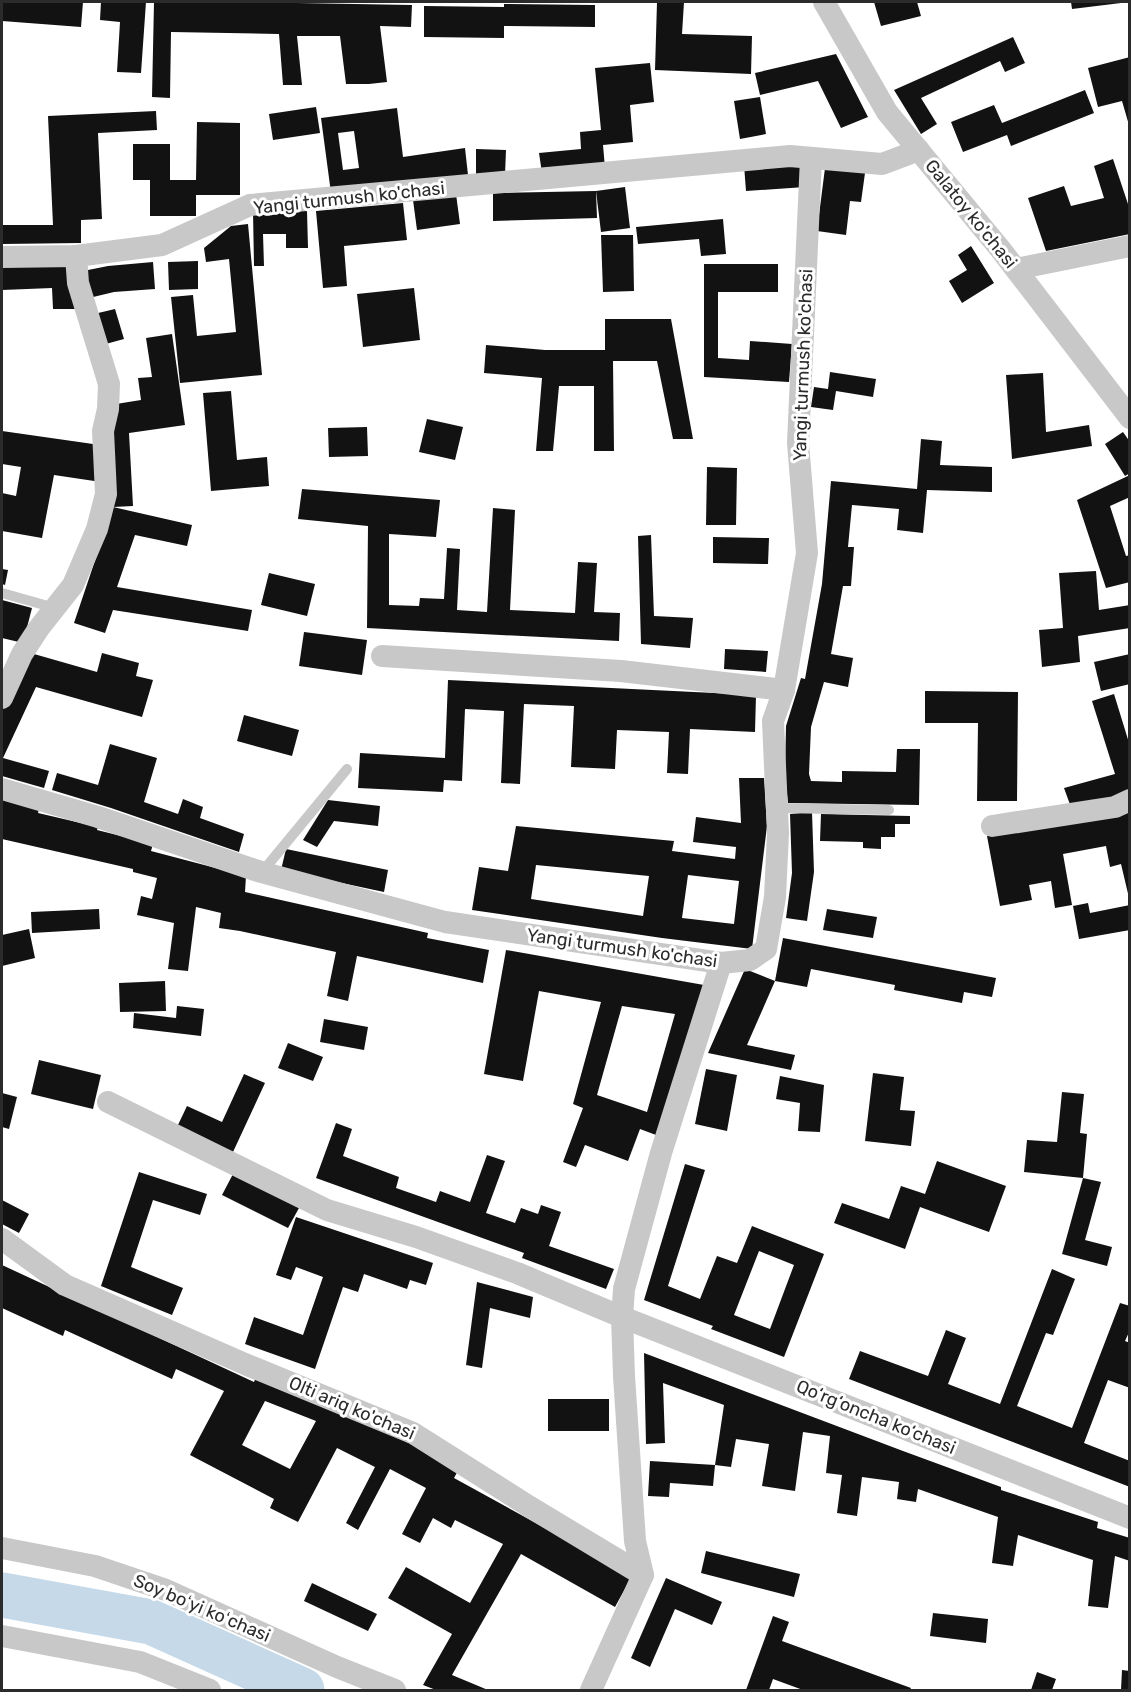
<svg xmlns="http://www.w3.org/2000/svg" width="1131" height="1692" font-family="Rubik,sans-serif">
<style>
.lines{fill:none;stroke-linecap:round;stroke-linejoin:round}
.river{stroke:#c5d9e9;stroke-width:45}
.building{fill:#121212;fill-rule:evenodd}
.service{stroke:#c8c8c8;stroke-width:10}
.minor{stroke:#c8c8c8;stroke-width:22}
.labels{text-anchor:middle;stroke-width:6;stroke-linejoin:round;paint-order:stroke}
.street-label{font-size:18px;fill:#2b2b2b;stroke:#fff}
</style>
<rect width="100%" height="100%" fill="#fff"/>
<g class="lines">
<polyline class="river" points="2,1595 151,1622 302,1690"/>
</g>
<g class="building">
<polygon points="2,2 83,2 81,27 2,21"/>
<polygon points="101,2 146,2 141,73 117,72 120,22 100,20"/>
<polygon points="154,2 237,2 412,5 411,27 380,26 387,82 369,84 346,84 340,36 297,36 302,85 283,85 279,34 171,32 170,98 152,97"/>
<polygon points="657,2 684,2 682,34 752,36 751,74 655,70"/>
<polygon points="874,2 917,2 921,16 881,26"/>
<polygon points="1071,2 1121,2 1121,3 1072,9"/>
<polygon points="504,4 595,5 595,27 504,26 504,38 424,37 424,6 504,7"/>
<polygon points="1013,37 1025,63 1005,72 1000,61 921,98 937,124 921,134 894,90"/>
<polygon points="836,54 868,117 841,128 818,81 760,95 755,73"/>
<polygon points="1130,57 1130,125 1129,125 1122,101 1098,107 1088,68"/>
<polygon points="650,63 654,102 630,105 633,142 603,145 605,168 542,173 539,153 581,149 580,132 601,130 595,68"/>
<polygon points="1085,90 1094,113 1011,146 1007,135 963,152 951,122 994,105 1002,123"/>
<polygon points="760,97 766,134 740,139 734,101"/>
<polygon points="316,107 320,133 273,140 269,114"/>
<path d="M397 108 403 157 465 148 468 175 331 193 321 118ZM354 131 359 168 343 170 338 133Z"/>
<polygon points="156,111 157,130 98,133 102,219 81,220 81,243 2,244 2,225 53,225 48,116"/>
<polygon points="197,122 240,123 240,195 196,195 196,216 150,216 150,180 133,180 133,144 170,144 170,180 196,180"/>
<polygon points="476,149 506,150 505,175 476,174"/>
<polygon points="1113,159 1130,210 1130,234 1046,251 1028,198 1064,186 1071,206 1104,198 1094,166"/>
<polygon points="803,162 805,187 746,191 744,165"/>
<polygon points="825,168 865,173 861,202 850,201 846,235 817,231"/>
<polygon points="625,187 630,228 601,232 596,191"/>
<polygon points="596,191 597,218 493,221 493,193"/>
<polygon points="456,194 460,224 417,230 413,200"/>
<polygon points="403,203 407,240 344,246 347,286 323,288 316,211"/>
<polygon points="307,211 308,248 286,248 286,234 263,234 264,266 254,266 253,212"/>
<polygon points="723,219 726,254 701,256 699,239 638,244 636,227"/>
<polygon points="248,224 262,375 180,383 171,297 193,295 197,336 236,332 229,259 206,262 204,248 231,226"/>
<polygon points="601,235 633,235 634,291 603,292"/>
<polygon points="971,246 994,283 962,303 949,281 967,270 958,255"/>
<polygon points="198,261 198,289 169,290 168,262"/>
<polygon points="153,262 155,289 114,292 89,298 83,271 108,266"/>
<polygon points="73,264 75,309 53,309 52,288 2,290 2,265"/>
<polygon points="704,264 778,264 778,292 718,292 718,358 749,360 750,341 792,344 789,382 704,377"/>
<polygon points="414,288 420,340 363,347 357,294"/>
<polygon points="115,309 124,339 102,345 94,314"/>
<polygon points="605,319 671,319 693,439 673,439 657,361 613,361 614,451 594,451 594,386 559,386 553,451 536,451 542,378 484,373 486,345 545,350 605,350"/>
<polygon points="172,334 185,425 129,433 133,506 113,507 109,412 116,404 141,400 138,378 152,377 146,338"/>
<polygon points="830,372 876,379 873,397 836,391 833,410 811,407 814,387 828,389"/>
<polygon points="1043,373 1046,432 1089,425 1092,446 1012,459 1006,375"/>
<polygon points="231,391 237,460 267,457 269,486 211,491 203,393"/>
<polygon points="427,419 463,427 455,460 419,452"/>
<polygon points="367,427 368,456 329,457 328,428"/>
<polygon points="2,431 100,445 101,482 54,475 42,538 2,531 2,493 16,496 21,467 2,464"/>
<polygon points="1123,432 1130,442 1130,473 1125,476 1105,444"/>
<polygon points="921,439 942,441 940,465 992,467 992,492 927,490 923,533 897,530 899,509 852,505 848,547 854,547 851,586 843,586 831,654 853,658 848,687 824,682 811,727 809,774 811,781 842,782 842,771 896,772 897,749 920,749 919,805 788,803 785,775 786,726 801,678 805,679 822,584 831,481 917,489"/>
<polygon points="707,467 737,468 736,525 706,525"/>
<polygon points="1130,475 1130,497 1110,506 1126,556 1130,555 1130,582 1106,588 1077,500"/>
<polygon points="302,489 440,500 436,537 389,534 389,605 419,606 420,598 444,599 447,548 460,549 457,610 487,612 493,508 515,510 510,610 575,613 578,562 597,563 594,612 620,613 619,641 367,628 368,526 298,519"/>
<polygon points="113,507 192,525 187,546 135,535 117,587 252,610 248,631 113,610 105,633 74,623"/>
<polygon points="651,535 654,616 693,618 690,648 641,644 638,536"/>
<polygon points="713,537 769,538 768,564 713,563"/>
<polygon points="2,569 8,570 5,585 2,584"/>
<polygon points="1096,571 1099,610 1130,605 1130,628 1078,636 1080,662 1042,667 1039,630 1063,628 1059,573"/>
<polygon points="269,573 315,584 307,616 261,605"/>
<polygon points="2,600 32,608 23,643 2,638"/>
<polygon points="304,632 367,640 362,675 299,666"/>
<polygon points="725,649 768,651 766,672 724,669"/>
<polygon points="27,652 97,672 102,653 139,663 136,676 153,680 142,717 36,687 3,758 49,771 44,788 2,776 2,706"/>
<polygon points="1130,654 1130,684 1101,691 1094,662"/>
<polygon points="448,680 756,695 755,732 690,729 688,774 667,773 669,732 617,730 615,769 571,767 574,706 524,704 520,784 501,783 504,711 465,709 462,781 444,780 443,792 358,788 360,753 445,758"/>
<polygon points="925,691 1018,692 1017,801 977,801 978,723 925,723"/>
<polygon points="1114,694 1130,746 1130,792 1072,810 1064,788 1115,774 1092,701"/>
<polygon points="244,715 299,730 292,756 237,741"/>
<polygon points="110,744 157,758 144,802 178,814 183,799 203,807 200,818 244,834 239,852 111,808 52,790 57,773 98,785"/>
<path d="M739 778H764L767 826 752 949 662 938 472 910 479 867 508 871 516 826 674 841 672 851 735 859 736 847 693 842 696 817 741 823ZM536 865 649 876 643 916 531 899ZM688 875 739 881 734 924 682 918Z"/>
<polygon points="2,796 40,805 38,813 98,827 97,830 153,844 151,851 246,876 245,892 428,933 427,938 489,950 483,983 357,956 348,1001 327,996 336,952 240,931 219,928 221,913 196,907 188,971 168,969 174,923 137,915 141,896 152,899 157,878 133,872 133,869 2,839"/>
<polygon points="328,800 380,806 378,826 334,821 317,847 303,840"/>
<polygon points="1130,810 1130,902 1121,864 1110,867 1106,846 1063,854 1072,905 1055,908 1051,881 1029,885 1032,900 1000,906 987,836"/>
<polygon points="812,812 814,872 807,921 786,918 792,873 790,814"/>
<polygon points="821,814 910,816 910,824 895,824 895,837 881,837 881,849 863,848 863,842 820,841"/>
<polygon points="286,849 388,870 384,892 281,870"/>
<polygon points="1088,903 1090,913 1130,905 1130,930 1079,939 1073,906"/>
<polygon points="99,909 100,929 32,933 31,912"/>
<polygon points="827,909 877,917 873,938 823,930"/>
<polygon points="29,929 35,958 2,966 2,935"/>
<polygon points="783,938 996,978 992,997 964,992 962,1003 894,990 895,985 811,969 807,987 775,981"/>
<path d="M506 950 704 985 656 1135 640 1129 628 1161 585 1145 576 1167 563 1162 583 1108 573 1104 601 1002 539 991 523 1081 484 1074ZM622 1006 675 1014 647 1112 597 1095Z"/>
<polygon points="745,969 775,981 747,1045 795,1055 791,1070 708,1053"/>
<polygon points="165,981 166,1011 120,1012 119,983"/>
<polygon points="177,1006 204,1009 201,1036 133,1028 134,1013 176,1018"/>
<polygon points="324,1019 368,1027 364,1050 320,1042"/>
<polygon points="288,1043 323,1057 313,1081 278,1068"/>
<polygon points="39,1060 101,1075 93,1109 31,1094"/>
<polygon points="706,1069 737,1075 727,1131 695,1124"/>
<polygon points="873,1073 904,1077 900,1110 915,1111 911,1146 865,1141"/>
<polygon points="244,1074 265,1083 233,1152 177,1127 187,1106 222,1122"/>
<polygon points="780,1076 824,1085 820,1132 798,1131 800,1103 776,1099"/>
<polygon points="1062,1092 1084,1094 1080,1133 1087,1134 1083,1178 1024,1172 1027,1140 1057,1142"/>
<polygon points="2,1093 17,1097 9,1129 2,1127"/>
<polygon points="336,1123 352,1129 343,1156 399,1177 396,1188 436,1202 440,1191 470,1202 487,1155 505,1161 486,1213 515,1223 521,1208 538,1214 541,1205 561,1212 549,1246 614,1269 606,1289 522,1258 524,1253 316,1178"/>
<polygon points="937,1161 1006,1186 989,1232 920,1207 905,1249 834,1223 842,1203 889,1219 901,1186 925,1194"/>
<path d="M685 1164 705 1170 668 1286 700 1299 717 1256 737 1263 752 1226 824 1254 784 1357 711 1329 713 1326 644 1300ZM759 1251 794 1265 770 1329 734 1315Z"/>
<polygon points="139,1172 207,1194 200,1215 153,1200 131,1267 183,1288 172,1315 101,1286"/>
<polygon points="233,1174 299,1208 288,1228 222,1195"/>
<polygon points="1083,1178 1101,1182 1085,1240 1112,1247 1107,1266 1062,1254"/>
<polygon points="2,1200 29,1214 19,1233 2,1224"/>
<polygon points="296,1217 433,1263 426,1285 410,1280 407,1289 364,1274 358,1292 343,1287 315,1369 245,1344 254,1317 303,1335 323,1277 296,1267 291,1280 276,1275"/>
<path d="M2 1265 254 1382 256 1377 325 1404 460 1467 454 1478 632 1576 615 1607 521 1554 452 1675 488 1690H436L423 1685 452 1634 388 1598 406 1567 470 1603 503 1544 455 1520 451 1528 433 1518 420 1543 402 1534 426 1488 390 1469 358 1530 346 1523 375 1467 337 1448 298 1522 270 1508 274 1499 190 1455 224 1391 176 1369 172 1379 65 1330 63 1336 2 1308ZM265 1401 316 1421 290 1469 242 1445Z"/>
<polygon points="1052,1269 1075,1279 1053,1335 1046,1333 1017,1406 1072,1428 1120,1303 1130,1306 1130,1330 1125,1341 1130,1343 1130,1388 1108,1380 1084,1443 1130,1461 1130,1487 849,1379 860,1351 928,1376 946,1330 966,1338 948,1384 1000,1404"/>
<polygon points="477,1282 533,1297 530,1318 490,1308 482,1368 466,1365"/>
<polygon points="644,1353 903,1451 1001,1487 1001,1490 1098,1522 1097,1528 1130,1538 1130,1561 1115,1556 1108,1608 1088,1606 1093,1560 1018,1535 1013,1566 992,1563 998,1517 918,1489 916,1502 897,1499 899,1482 862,1477 857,1516 837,1513 842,1475 826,1473 830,1436 803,1432 795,1491 762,1486 769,1444 736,1439 731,1467 715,1465 724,1405 663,1383 665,1443 646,1444"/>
<rect x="548" y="1399" width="61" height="32"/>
<polygon points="650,1461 715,1465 713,1486 670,1483 669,1497 648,1496"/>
<polygon points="706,1551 800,1574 794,1597 701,1573"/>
<polygon points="666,1578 722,1602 712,1625 675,1609 650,1667 631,1658"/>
<polygon points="312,1583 377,1614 368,1631 304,1601"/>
<polygon points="933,1613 988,1619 986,1643 930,1636"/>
<polygon points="773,1616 789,1622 782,1641 911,1688 910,1690 803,1690 773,1679 769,1690 746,1690"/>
<polygon points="1122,1670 1130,1671 1130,1690 1121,1690"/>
<polygon points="1037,1672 1056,1679 1052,1690 1031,1690"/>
</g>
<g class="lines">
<g class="service">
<polyline points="2,593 55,608"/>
<polyline points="777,808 889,810"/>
<polyline points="262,872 347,769"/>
</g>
<g class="minor">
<polyline points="824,2 887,112 1001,250 1130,418"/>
<polyline points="2,257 76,256 162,245 250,205 790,156 882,164 919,150"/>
<polyline points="1016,269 1130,246"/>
<polyline points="382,656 621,671 784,690"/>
<polyline points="2,698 22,654 39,628 73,585 97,529 106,494 103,431 108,409 109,384 78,283 76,256"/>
<polyline points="2,789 98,817 261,872 445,922 721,963 750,960 766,949 775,897 778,833 773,721 784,690 807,553 798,443 811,158"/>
<polyline points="992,826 1115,807 1130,800"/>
<polyline points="108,1102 327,1210 416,1237 517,1273 622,1317 1130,1518"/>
<polyline points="2,1239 65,1285 245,1364 413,1433 530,1507 643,1575 591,1690"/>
<polyline points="2,1548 95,1566 166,1590 337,1667 395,1690"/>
<polyline points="643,1575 635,1541 624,1376 622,1317 624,1289 661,1153 721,963"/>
<polyline points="2,1636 140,1662 210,1690"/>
</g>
</g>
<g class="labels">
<g class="street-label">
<text transform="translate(349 198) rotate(-6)" y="6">Yangi turmush ko'chasi</text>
<text transform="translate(971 214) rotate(51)" y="6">Galatoy ko'chasi</text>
<text transform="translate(803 365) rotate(-88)" y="6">Yangi turmush ko'chasi</text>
<text transform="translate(622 948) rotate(8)" y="6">Yangi turmush ko'chasi</text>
<text transform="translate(352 1408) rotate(23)" y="6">Olti ariq ko'chasi</text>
<text transform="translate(876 1417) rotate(22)" y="6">Qo‘rg‘oncha ko‘chasi</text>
<text transform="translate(202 1608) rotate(23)" y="6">Soy boʻyi koʻchasi</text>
</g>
</g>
<rect width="1131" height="1692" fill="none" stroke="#2b2b2b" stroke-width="6"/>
</svg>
